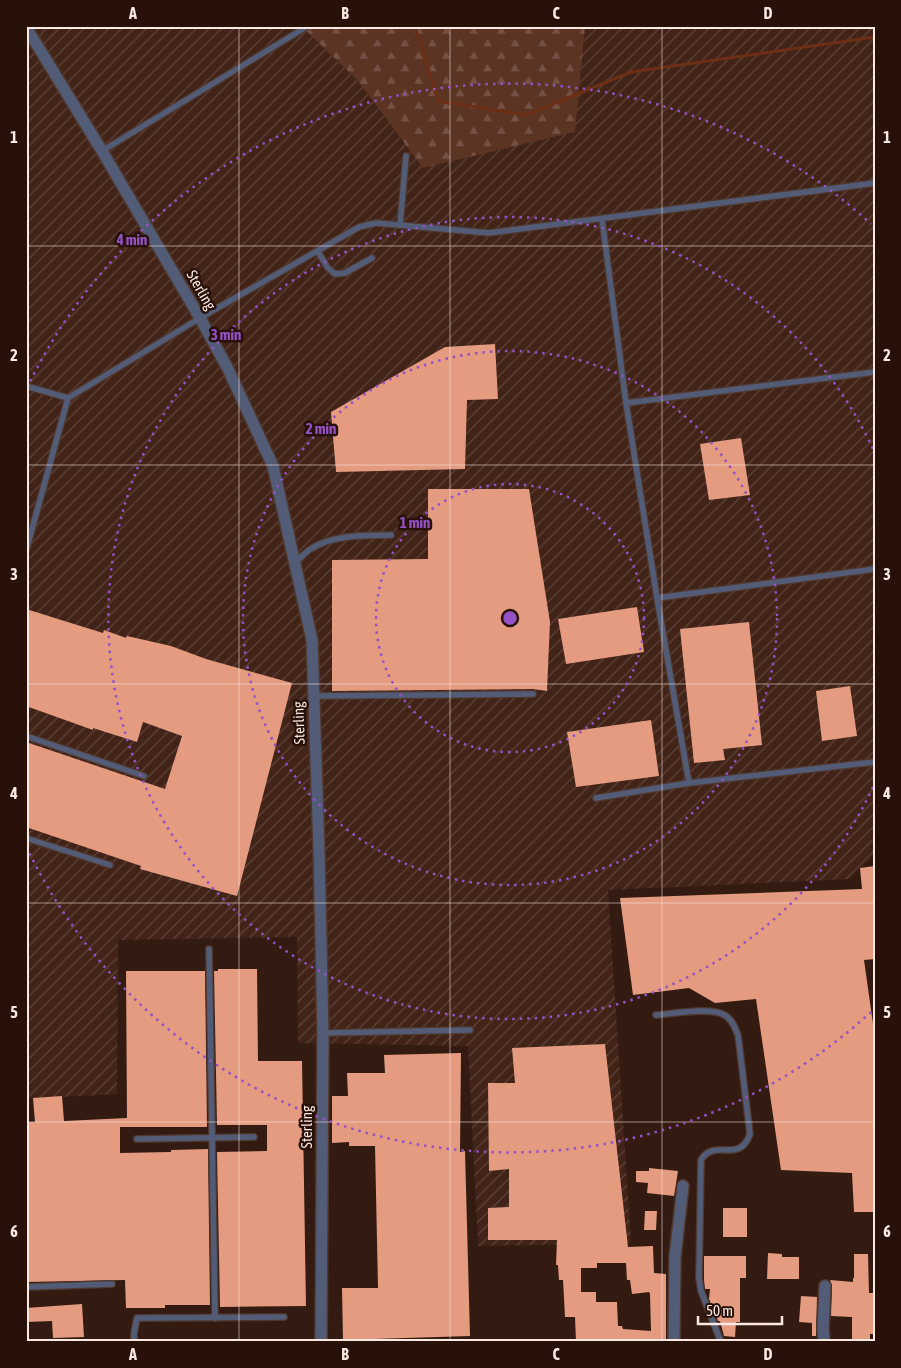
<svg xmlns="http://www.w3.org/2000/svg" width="901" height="1368" font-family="'Asap Condensed',sans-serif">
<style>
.industrial{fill:url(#industrial-furrows)}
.forest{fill:url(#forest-firs)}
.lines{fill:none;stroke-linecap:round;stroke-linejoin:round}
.stream{stroke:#6c2e14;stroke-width:3}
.building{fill:#e49b80;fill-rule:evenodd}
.lane-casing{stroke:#4f382e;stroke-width:8}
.street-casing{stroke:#4f382e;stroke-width:14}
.lane{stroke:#535c76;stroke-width:5.5}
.street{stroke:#535c76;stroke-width:11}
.grid{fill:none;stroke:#fae9e2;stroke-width:1;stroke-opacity:0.55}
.ring{fill:none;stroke:#9452c6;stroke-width:2.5;stroke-dasharray:2.5 5}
.labels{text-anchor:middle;stroke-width:5;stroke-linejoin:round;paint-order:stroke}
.street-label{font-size:15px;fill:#fae9e2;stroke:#281108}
.centre{fill:#9452c6;stroke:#281108;stroke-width:2.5}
.ring-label{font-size:15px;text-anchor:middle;font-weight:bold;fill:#9452c6;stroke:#281108;stroke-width:5;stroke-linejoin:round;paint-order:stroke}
.neatline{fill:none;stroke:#fae9e2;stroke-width:2}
.grid-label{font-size:16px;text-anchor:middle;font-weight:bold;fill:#fae9e2}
</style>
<defs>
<pattern id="industrial-furrows" width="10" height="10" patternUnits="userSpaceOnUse" patternTransform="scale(1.25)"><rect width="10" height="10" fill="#422318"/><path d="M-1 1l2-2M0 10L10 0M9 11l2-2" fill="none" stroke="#5e4339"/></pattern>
<pattern id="forest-firs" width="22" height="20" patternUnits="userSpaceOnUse" patternTransform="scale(1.25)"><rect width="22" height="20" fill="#5c3424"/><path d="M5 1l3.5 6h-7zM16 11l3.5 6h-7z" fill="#745144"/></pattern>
</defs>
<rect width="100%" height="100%" fill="#331b11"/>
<polygon class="industrial" points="26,26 301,26 358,81 423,168 574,132 585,26 875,26 875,854 849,879 608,890 631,1243 478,1246 468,1046 298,1043 297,937 118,940 117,1094 26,1099"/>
<polygon class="forest" points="301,26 585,26 575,132 423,168 358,81"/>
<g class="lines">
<polyline class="stream" points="415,26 438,101 526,115 631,72 875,37"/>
</g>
<g class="building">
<polygon points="495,344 498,399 467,400 465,469 336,472 331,412 445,347"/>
<polygon points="741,438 750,495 709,500 700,444"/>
<polygon points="428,489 529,489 550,622 547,691 533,689 332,691 332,560 428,559"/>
<polygon points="637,607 644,652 566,664 558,619"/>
<polygon points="26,609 103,633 104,630 126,638 127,636 171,646 206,659 292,683 237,896 140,869 141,866 26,827 26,742 165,789 182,736 143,722 137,742 93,728 93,730 26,706"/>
<polygon points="749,622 762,745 723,749 725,760 694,763 680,629"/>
<polygon points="850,686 857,736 822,741 816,691"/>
<polygon points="651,720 659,776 576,787 567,732"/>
<polygon points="875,866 875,959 864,960 875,1038 875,1212 854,1212 852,1173 781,1170 756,999 715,1003 689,988 633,995 620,898 862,889 860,868"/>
<polygon points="218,969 257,969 258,1061 302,1061 306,1306 220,1307 217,1152 267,1151 267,1125 217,1125 214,971 218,971"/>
<polygon points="126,971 205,971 207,1127 120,1127 120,1153 171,1152 171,1150 208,1149 210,1305 165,1305 165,1308 126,1308 125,1280 26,1282 26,1122 35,1122 33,1098 62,1096 64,1121 127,1118"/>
<path d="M605 1044 628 1247 653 1246 654 1273 666 1274V1342H576L575 1317H565L563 1280H559L558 1265H556L557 1240H488V1208L509 1207V1169L489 1171 488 1083H515L512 1048ZM597 1263H626L627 1280H630L632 1294 649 1292 650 1294 651 1331 623 1329 622 1326H618L617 1302H596V1292H581V1268H597Z"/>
<polygon points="461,1053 460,1152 465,1151 470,1336 343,1340 342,1288 378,1288 375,1146 349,1146 349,1142 332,1143 332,1096 348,1096 347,1073 385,1073 384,1055"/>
<polygon points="649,1168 678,1171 674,1196 647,1193 648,1183 636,1182 636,1171 649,1171"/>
<rect x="723" y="1208" width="24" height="29"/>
<polygon points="645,1211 657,1211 656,1230 644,1230"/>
<polygon points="768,1253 782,1254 782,1257 799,1257 799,1279 767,1279"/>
<polygon points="854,1254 868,1254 869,1293 875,1293 875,1334 870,1334 870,1339 852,1339 852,1317 831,1316 832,1286 830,1280 853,1282 853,1278 854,1278"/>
<polygon points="704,1256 746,1256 746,1278 740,1278 740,1322 736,1322 735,1337 724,1336 720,1321 718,1321 716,1316 716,1304 711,1304 709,1299 710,1289 705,1289 704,1280"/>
<polygon points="801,1296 817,1297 816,1336 812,1336 812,1323 799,1322"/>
<polygon points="82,1304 84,1337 53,1338 52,1321 26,1322 26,1308"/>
</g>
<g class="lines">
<g class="lane-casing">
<g id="lane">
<polyline points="102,151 306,27"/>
<polyline points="602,219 626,403 657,598 689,783"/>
<polyline points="400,225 406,156"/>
<polyline points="318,252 328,268 335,274 345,273 372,258"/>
<polyline points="26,386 68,398"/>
<polyline points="68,398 200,318 359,227 376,223 489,233 875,183"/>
<polyline points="626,403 875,372"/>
<polyline points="26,551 68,398"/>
<path d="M295 563C299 559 304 554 309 550 332 534 365 536 391 535"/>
<polyline points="657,598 875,569"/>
<polyline points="313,696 533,694"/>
<polyline points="26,736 144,776"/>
<polyline points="596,798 689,783 875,762"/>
<polyline points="26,838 110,865"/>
<polyline points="209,949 215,1318"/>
<path d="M656 1015C672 1014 713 1006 726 1016 733 1021 735 1028 738 1035L750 1134C739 1165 715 1137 701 1160L699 1278 701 1291 721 1342"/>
<polyline points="323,1033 470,1030"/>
<polyline points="137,1139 254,1137"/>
<polyline points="26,1287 112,1284"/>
<polyline points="134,1342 134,1333 137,1318 284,1317"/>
</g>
</g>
<g class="street-casing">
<g id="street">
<polyline points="26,27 102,151 200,318 227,367 273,466 312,640 319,851 323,1033 321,1342"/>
<polyline points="674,1342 675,1257 683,1186"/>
<polyline points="824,1342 823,1329 825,1286"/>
</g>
</g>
<use href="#lane" class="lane"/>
<use href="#street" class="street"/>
</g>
<path class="grid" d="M239 26V1342M450 26V1342M662 26V1342M26 246H875M26 465H875M26 684H875M26 903H875M26 1122H875"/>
<g class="ring">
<circle cx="510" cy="618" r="134"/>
<circle cx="510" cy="618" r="267"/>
<path d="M873 787A401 401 0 1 1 873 449"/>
<path d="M871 1012A535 535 0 0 1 27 848M27 388A535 535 0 0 1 871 224"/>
</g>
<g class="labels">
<g class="street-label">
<text transform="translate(201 290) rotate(60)" y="5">Sterling</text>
<text transform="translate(299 723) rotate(-92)" y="5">Sterling</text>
<text transform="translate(307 1127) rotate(-90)" y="5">Sterling</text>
</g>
</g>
<circle cx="510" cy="618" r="8" class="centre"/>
<g class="ring-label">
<text x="132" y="245">4 min</text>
<text x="226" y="340">3 min</text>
<text x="321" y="434">2 min</text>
<text x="415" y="528">1 min</text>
</g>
<rect width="901" height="1368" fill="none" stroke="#281108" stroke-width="55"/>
<path d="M698 1316v8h84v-8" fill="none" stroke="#fae9e2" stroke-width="2.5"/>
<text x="706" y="1316" font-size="15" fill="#fae9e2" stroke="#281108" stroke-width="4" paint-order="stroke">50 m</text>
<rect x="28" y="28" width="846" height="1312" class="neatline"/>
<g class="grid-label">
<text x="133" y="19">A</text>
<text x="345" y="19">B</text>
<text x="556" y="19">C</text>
<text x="768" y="19">D</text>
<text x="14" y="143">1</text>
<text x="887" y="143">1</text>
<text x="14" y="361">2</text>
<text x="887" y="361">2</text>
<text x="14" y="580">3</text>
<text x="887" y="580">3</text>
<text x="14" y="799">4</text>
<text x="887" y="799">4</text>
<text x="14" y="1018">5</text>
<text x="887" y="1018">5</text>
<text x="14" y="1237">6</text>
<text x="887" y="1237">6</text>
<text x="133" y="1360">A</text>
<text x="345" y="1360">B</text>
<text x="556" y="1360">C</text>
<text x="768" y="1360">D</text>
</g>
</svg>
